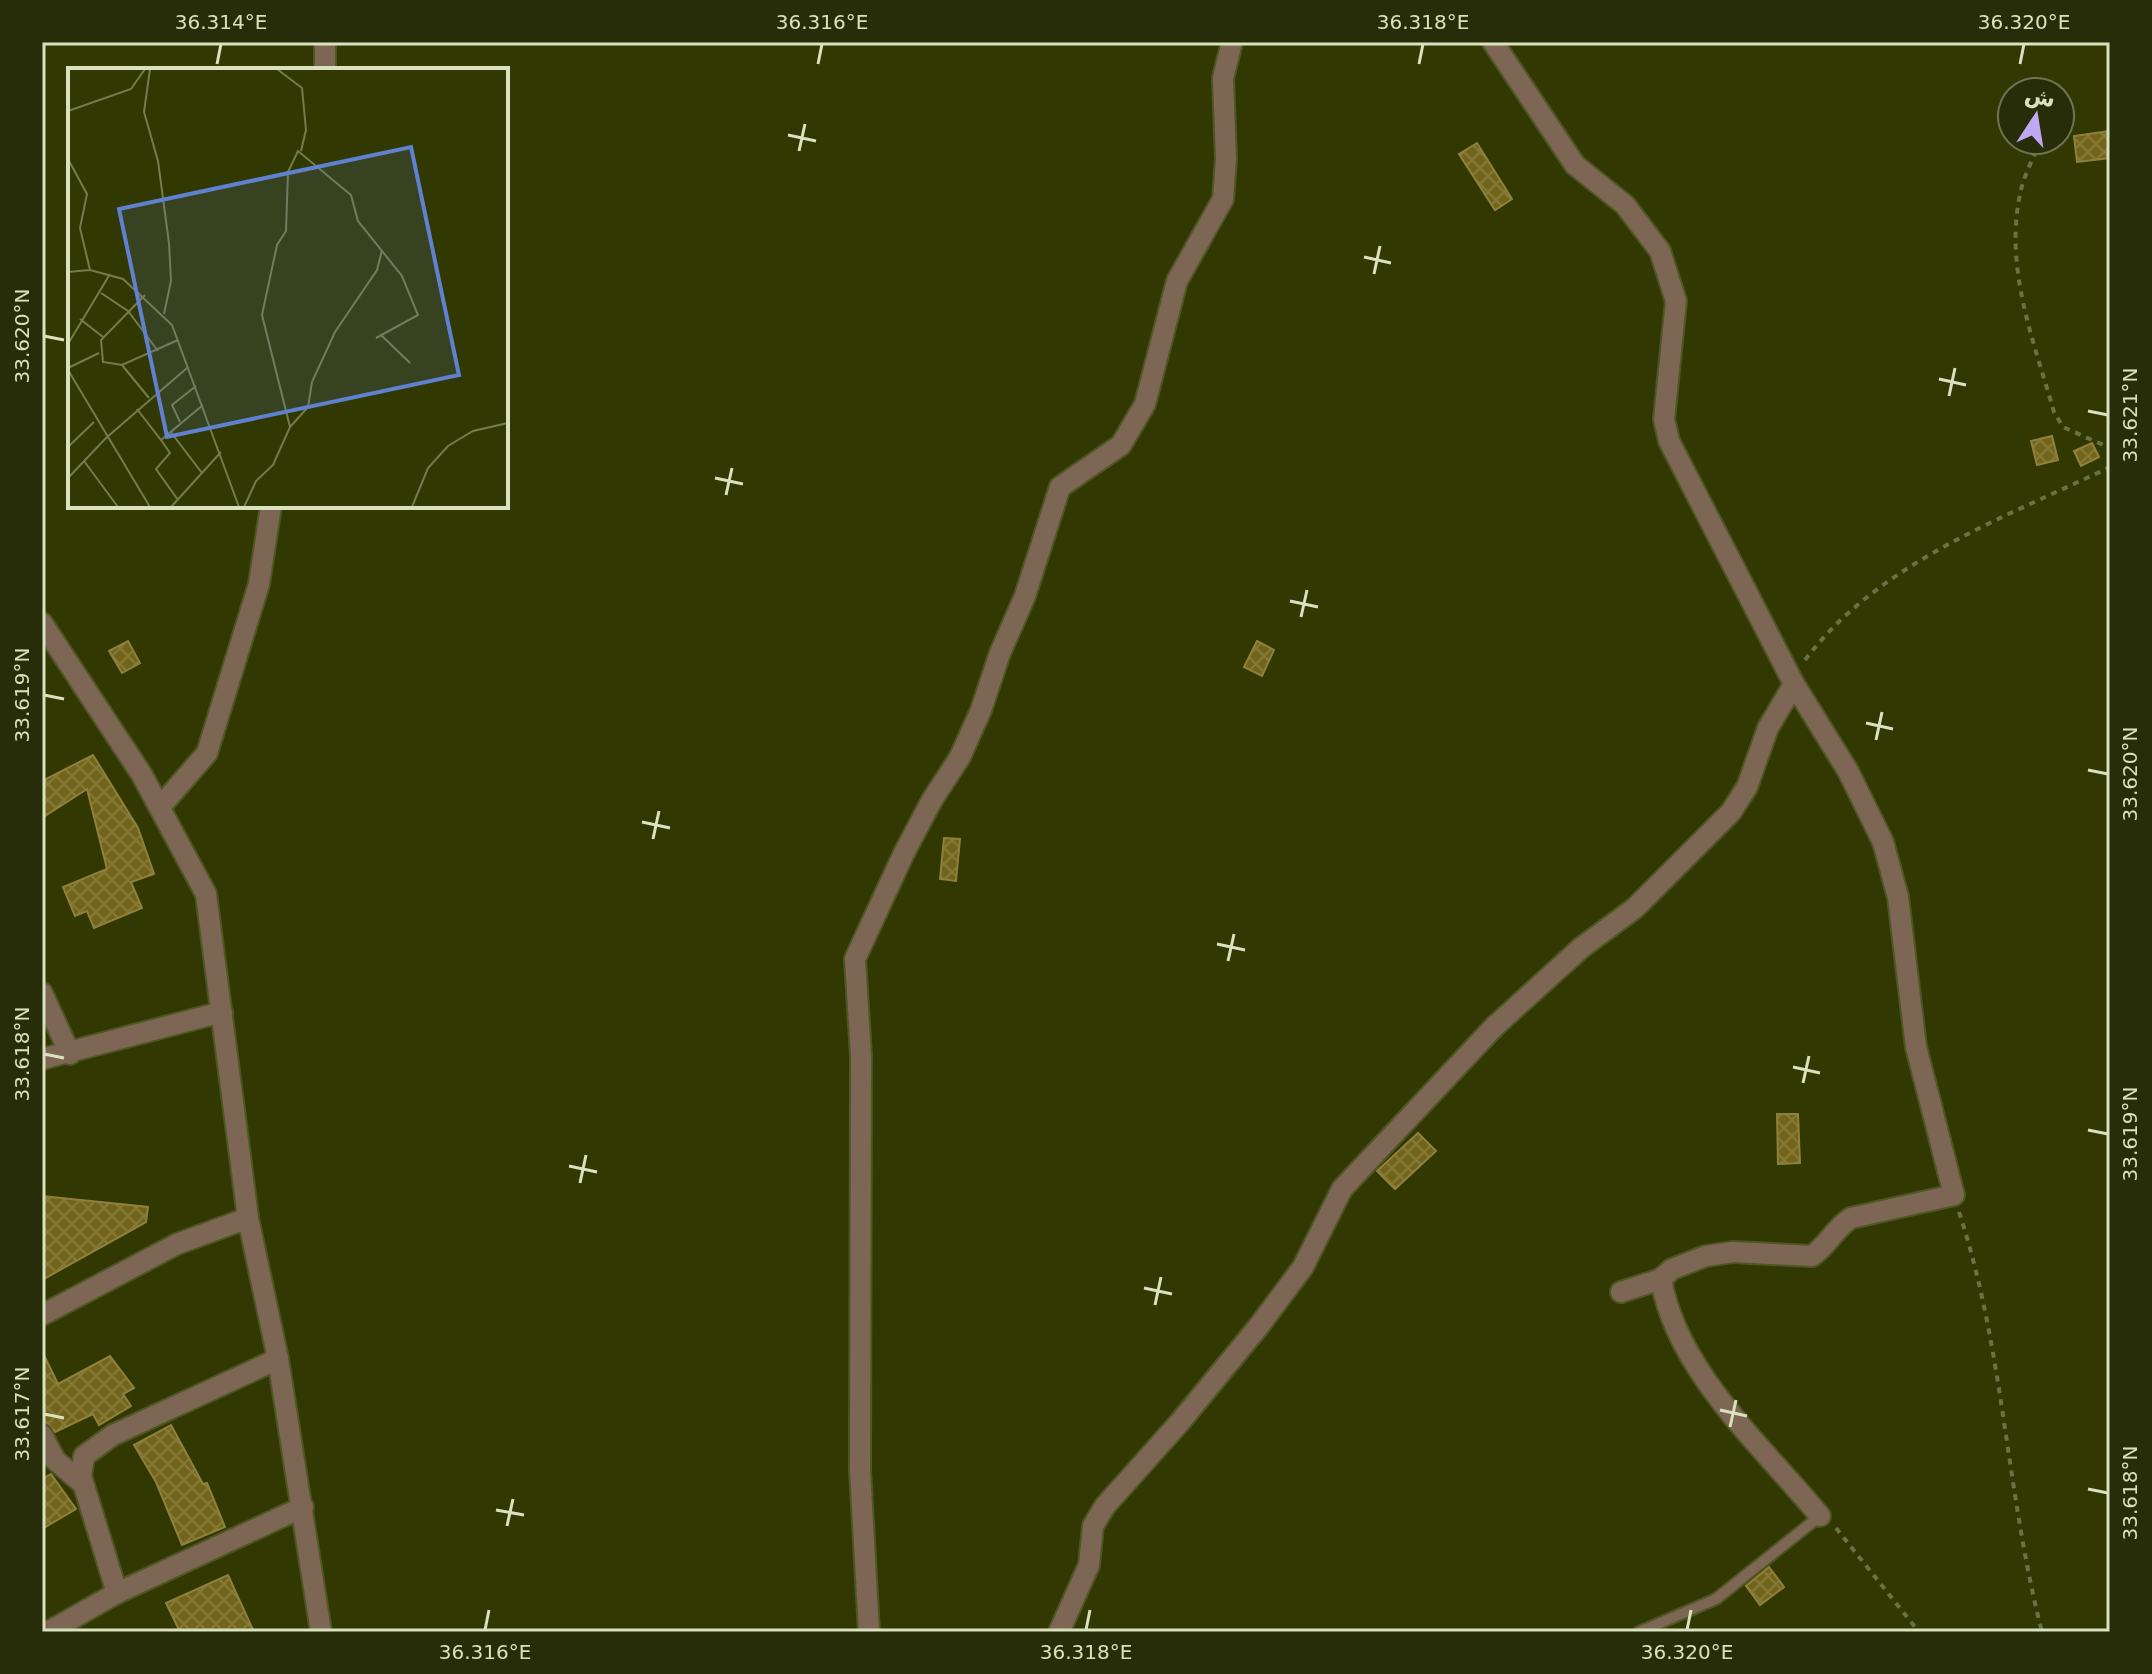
<svg xmlns="http://www.w3.org/2000/svg" width="2152" height="1674" font-family="'DejaVu Sans',Cairo,sans-serif">
<style>
.building{fill:url(#building-cross-hatch);stroke:#8f813b;stroke-width:2}
.lines{fill:none;stroke-linecap:round;stroke-linejoin:round}
.lane-casing{stroke:#4f5624;stroke-width:14}
.street-casing{stroke:#4f5624;stroke-width:24}
.path{stroke:#6a7243;stroke-width:4;stroke-dasharray:6 6;stroke-linecap:butt}
.lane{stroke:#7e6654;stroke-width:10}
.street{stroke:#7e6654;stroke-width:20}
.ticks{fill:none;stroke:#d9e1bf;stroke-width:3}
.inset-road{fill:none;stroke:#747c4e;stroke-width:2}
.view{fill:#5f81cf;fill-opacity:0.15;stroke:#5f81cf;stroke-width:4}
.inset-edge{fill:none;stroke:#d9e1bf;stroke-width:4}
.neatline{fill:none;stroke:#d9e1bf;stroke-width:3}
.ticks-label{font-size:20px;text-anchor:middle;fill:#d9e1bf}
</style>
<defs>
<pattern id="building-cross-hatch" width="8" height="8" patternUnits="userSpaceOnUse" patternTransform="scale(2)"><rect width="8" height="8" fill="#72641a"/><path d="M0 0l8 8M0 8l8-8" fill="none" stroke="#867a3a"/></pattern>
</defs>
<rect width="100%" height="100%" fill="#313802"/>
<g class="building">
<polygon points="2110,131 2110,158 2077,162 2074,136"/>
<polygon points="1477,143 1512,199 1495,210 1459,154"/>
<polygon points="2052,436 2058,460 2037,465 2031,441"/>
<polygon points="2092,443 2099,457 2081,466 2074,451"/>
<polygon points="128,641 140,663 122,673 109,651"/>
<polygon points="1257,641 1274,650 1262,676 1244,667"/>
<polygon points="93,755 138,828 154,874 131,882 142,908 94,928 87,911 75,916 63,887 107,869 87,789 42,818 42,781"/>
<polygon points="944,838 960,839 956,881 940,879"/>
<polygon points="1777,1114 1798,1114 1800,1163 1778,1164"/>
<polygon points="1418,1133 1436,1151 1395,1189 1377,1171"/>
<polygon points="42,1196 148,1207 146,1222 42,1280"/>
<polygon points="42,1351 58,1384 110,1356 134,1388 123,1394 131,1406 99,1425 93,1414 55,1432 42,1422"/>
<polygon points="171,1425 203,1484 207,1483 225,1527 182,1545 156,1482 134,1445"/>
<polygon points="51,1474 76,1509 42,1529 42,1479"/>
<polygon points="1769,1567 1784,1587 1760,1605 1746,1586"/>
<polygon points="228,1575 254,1632 180,1632 166,1603"/>
</g>
<g class="lines">
<g class="lane-casing">
<polyline id="lane" points="1639,1632 1716,1599 1820,1516"/>
</g>
<g class="street-casing">
<g id="street">
<path d="M1493 42 1575 165 1625 205 1660 251 1676 301 1664 419 1669 441 1794 684 1848 771 1883 842 1898 897 1916 1047 1954 1195 1851 1218C1835 1228 1828 1245 1812 1256L1733 1252 1706 1256 1672 1269 1661 1279 1621 1292"/>
<polyline points="325,70 325,42"/>
<polyline points="42,623 142,775 206,894 248,1218 278,1359 321,1632"/>
<polyline points="160,807 207,753 259,584 271,506"/>
<polyline points="42,993 70,1054"/>
<polyline points="42,1059 222,1012"/>
<path d="M1661 1279C1676 1370 1762 1446 1820 1516"/>
<polyline points="42,1315 177,1244 248,1218"/>
<polyline points="42,1435 55,1460 83,1484"/>
<polyline points="117,1593 81,1476 84,1456 113,1435 278,1359"/>
<polyline points="48,1632 117,1593 303,1507"/>
<polyline points="869,1632 860,1470 861,1056 855,959 904,853 932,800 960,757 981,710 1000,653 1025,596 1060,487 1121,445 1145,404 1177,281 1223,199 1226,159 1223,78 1232,42"/>
<polyline points="1059,1632 1089,1565 1093,1526 1105,1506 1180,1422 1259,1326 1303,1267 1342,1189 1494,1027 1581,948 1635,908 1731,812 1747,787 1768,728 1794,684"/>
</g>
</g>
<g class="path">
<path d="M2041 140C2035 155 2026 171 2022 186 2002 263 2033 338 2054 412L2063 427 2110 448"/>
<path d="M1805 660C1879 562 2002 519 2110 467"/>
<path d="M1959 1212C2004 1348 2006 1493 2042 1632"/>
<polyline points="1836,1528 1919,1632"/>
</g>
<use href="#lane" class="lane"/>
<use href="#street" class="street"/>
</g>
<path class="ticks" d="M217 64 221 44M818 64 822 44M1419 64 1423 44M2020 64 2024 44M788 135 816 141M799 151 805 124M1364 257 1391 263M1374 274 1380 246M44 336 64 340M1939 379 1966 385M1949 396 1955 368M2088 411 2108 415M715 478 743 484M726 495 732 468M1290 601 1318 607M1301 617 1307 590M44 695 64 699M1866 723 1893 729M1876 740 1882 712M2088 770 2108 774M642 822 670 828M653 839 659 811M1217 944 1245 950M1228 961 1234 934M44 1054 64 1058M1793 1067 1820 1073M1803 1083 1809 1056M2088 1130 2108 1134M569 1166 597 1172M580 1183 586 1155M1144 1288 1172 1294M1155 1305 1161 1277M1720 1410 1747 1416M44 1414 64 1418M1730 1427 1736 1400M2088 1489 2108 1493M496 1510 524 1515M507 1526 513 1499M485 1630 489 1610M1086 1630 1090 1610M1687 1630 1691 1610"/>
<g transform="translate(68 68)">
<rect width="440" height="440" fill="#313802"/>
<path class="inset-road" d="M82 1 76 44 90 93 101 175 103 213 96 246M209 1 234 20 238 62 233 83M0 43 63 21 77 1M0 91 19 126 12 160 22 202M0 204 22 202 55 211 104 257 171 439M33 225 60 243 90 283M77 227 33 272 35 294 54 297 110 272M12 251 35 269M313 267 342 295M0 276 42 206M54 297 81 330M0 300 31 285M0 302 82 439M69 341 93 372 135 337M112 354 104 337 128 318M222 359 194 247 209 177 218 163 220 104 230 83 283 127 290 153 334 208 350 247 308 270M102 363 134 405M93 372 102 385 88 401 110 432M0 379 26 354M16 393 50 439M0 410 38 370 119 300M103 439 153 384M176 439 188 413 205 397 222 359 240 339 244 314 267 264 309 202 314 182M344 439 360 400 380 378 405 363 440 355"/>
<path class="view" d="M343 79 391 307 99 369 51 141Z"/>
<rect width="440" height="440" class="inset-edge"/>
</g>
<rect width="2152" height="1674" fill="none" stroke="#272d09" stroke-width="88"/>
<g transform="translate(2036 116) rotate(12)"><circle r="38" fill="#272d09" stroke="#6e7552" stroke-width="2"/>
<path d="M0-6L14 30L0 20L-14 30Z" fill="#c0a8f4"/>
<text y="-12" font-size="22" font-weight="bold" text-anchor="middle" fill="#d9e1bf">ش</text>
</g>
<rect x="44" y="44" width="2064" height="1586" class="neatline"/>
<g class="ticks-label">
<text x="221" y="29">36.314°E</text>
<text x="822" y="29">36.316°E</text>
<text x="1423" y="29">36.318°E</text>
<text x="2024" y="29">36.320°E</text>
<text transform="translate(22 336) rotate(-90)" y="7">33.620°N</text>
<text transform="translate(2130 415) rotate(-90)" y="7">33.621°N</text>
<text transform="translate(22 695) rotate(-90)" y="7">33.619°N</text>
<text transform="translate(2130 774) rotate(-90)" y="7">33.620°N</text>
<text transform="translate(22 1054) rotate(-90)" y="7">33.618°N</text>
<text transform="translate(2130 1134) rotate(-90)" y="7">33.619°N</text>
<text transform="translate(22 1414) rotate(-90)" y="7">33.617°N</text>
<text transform="translate(2130 1493) rotate(-90)" y="7">33.618°N</text>
<text x="485" y="1659">36.316°E</text>
<text x="1086" y="1659">36.318°E</text>
<text x="1687" y="1659">36.320°E</text>
</g>
</svg>
